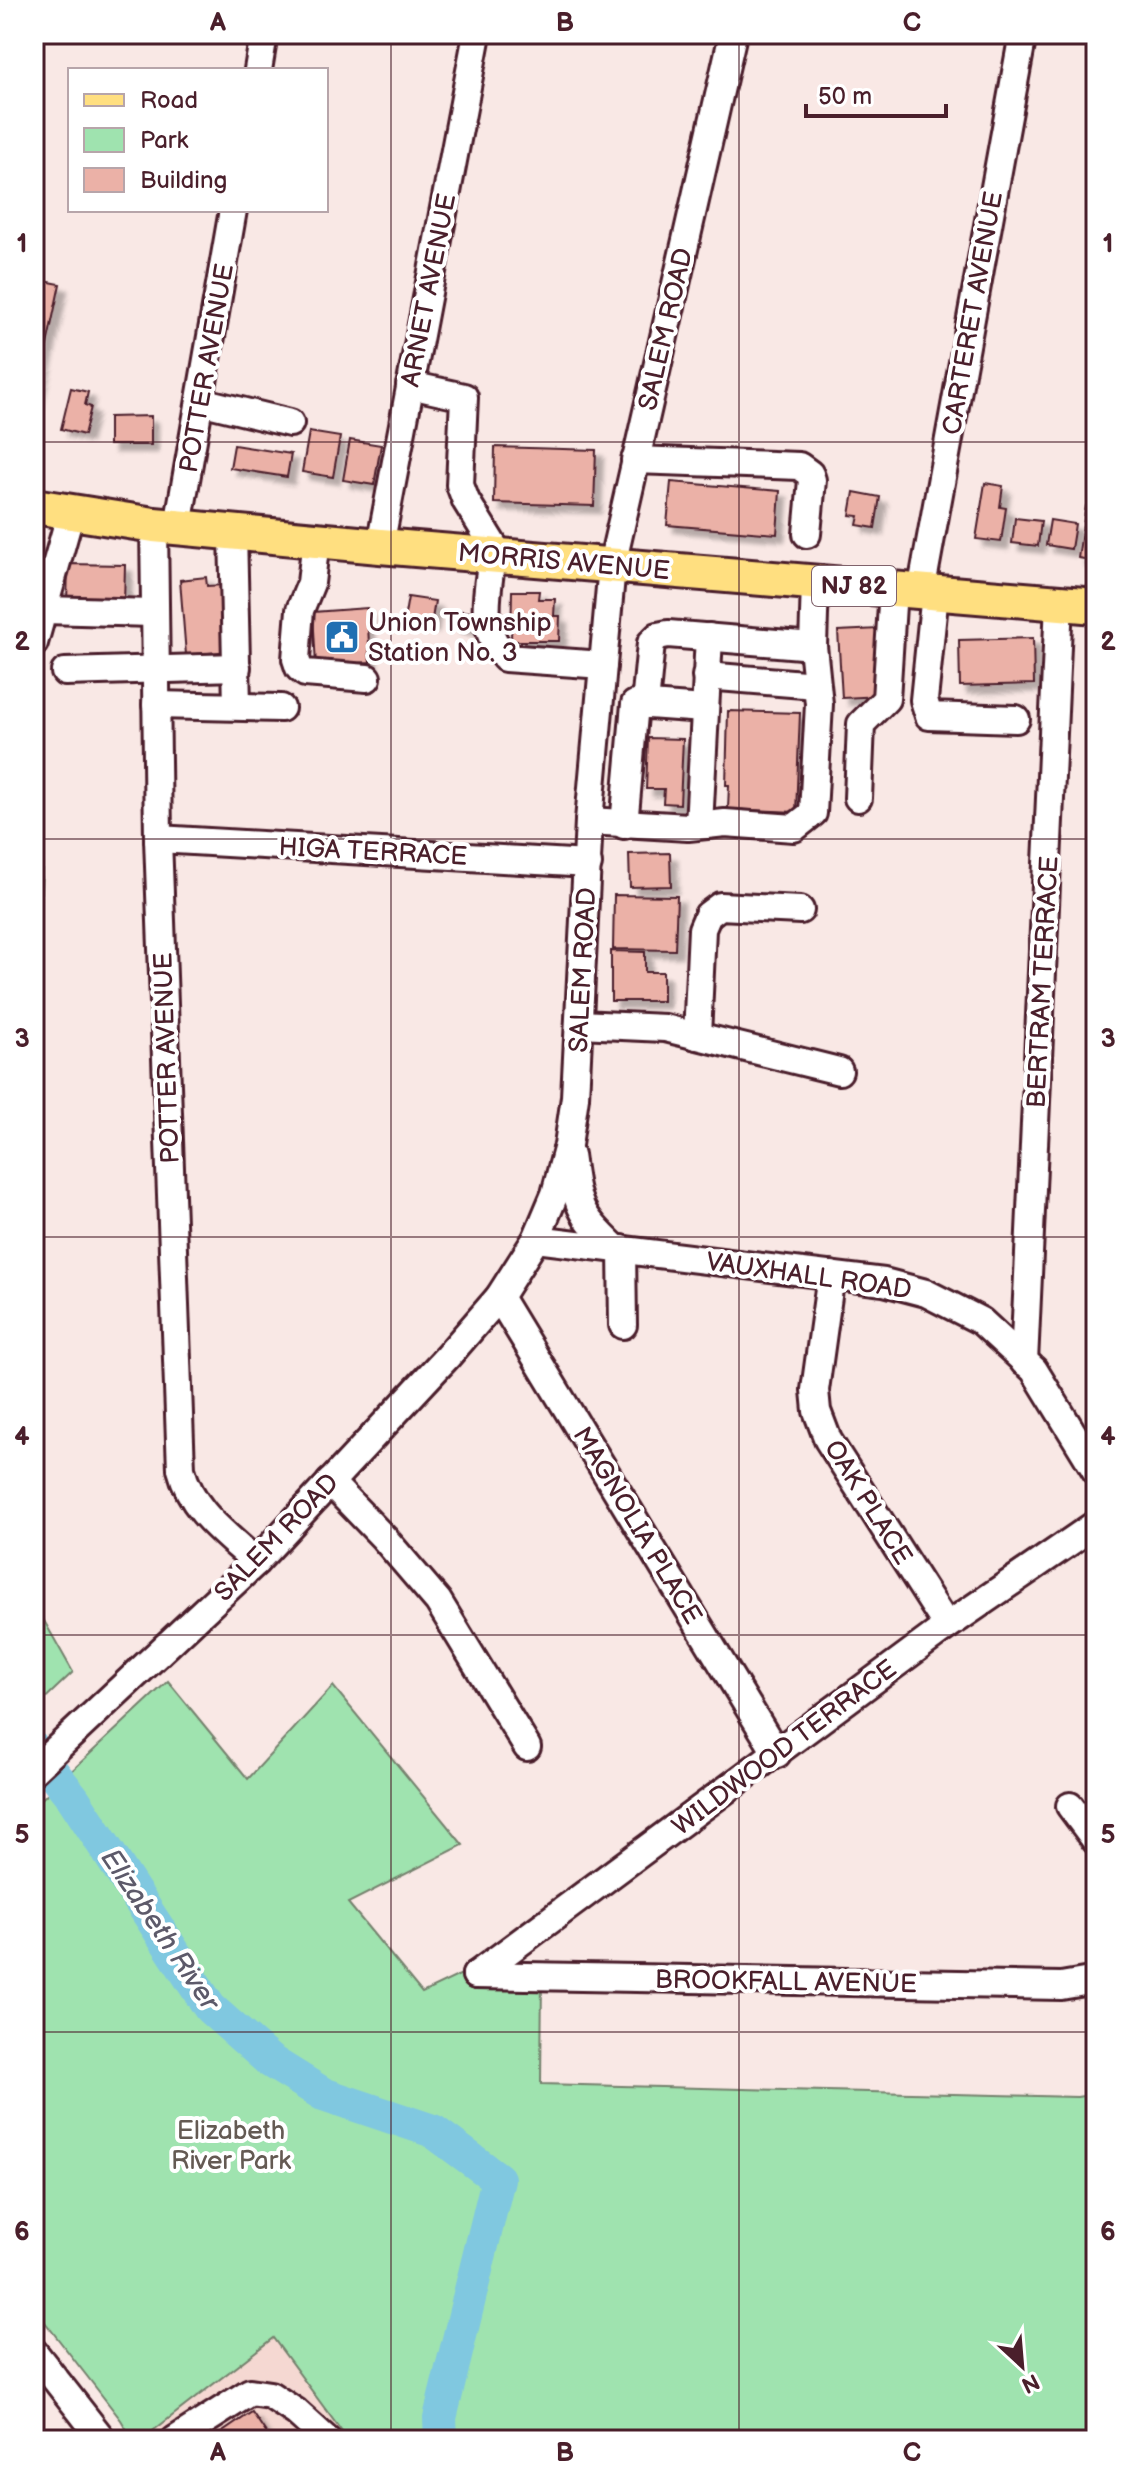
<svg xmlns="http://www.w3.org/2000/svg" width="1130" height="2474" font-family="'Balsamiq Sans',sans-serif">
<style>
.built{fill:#f5d8d2}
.green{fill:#9fe3af;stroke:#74816d;stroke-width:2}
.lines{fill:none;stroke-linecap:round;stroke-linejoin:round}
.river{stroke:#80c8e0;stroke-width:34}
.building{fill:#ebb1a7;stroke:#4a1f2b;stroke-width:2;filter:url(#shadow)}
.minor-casing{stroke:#4a1f2b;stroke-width:32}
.major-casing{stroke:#4a1f2b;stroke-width:40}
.minor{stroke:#fff;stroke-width:26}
.major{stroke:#ffdf80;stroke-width:34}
.grid{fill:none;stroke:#4a1f2b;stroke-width:2;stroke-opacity:0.55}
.labels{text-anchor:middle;stroke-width:8;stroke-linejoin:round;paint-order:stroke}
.shield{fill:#fff;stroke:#80626b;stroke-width:2}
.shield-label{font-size:24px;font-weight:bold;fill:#4a1f2b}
.street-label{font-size:26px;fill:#4a1f2b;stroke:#fff}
.poi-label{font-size:26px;fill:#4a1f2b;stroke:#fff;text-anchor:start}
.park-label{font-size:26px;fill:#645a53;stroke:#fff}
.water-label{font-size:28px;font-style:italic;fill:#5d5a6a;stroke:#fff}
.neatline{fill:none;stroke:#4a1f2b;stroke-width:3}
.grid-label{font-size:26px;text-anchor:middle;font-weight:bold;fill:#4a1f2b}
</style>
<defs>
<filter id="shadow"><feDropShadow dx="7" dy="7" stdDeviation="2" flood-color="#0004"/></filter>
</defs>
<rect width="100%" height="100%" fill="#f9e8e5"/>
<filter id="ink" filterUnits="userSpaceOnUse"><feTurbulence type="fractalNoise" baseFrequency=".0125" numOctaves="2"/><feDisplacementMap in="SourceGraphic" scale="16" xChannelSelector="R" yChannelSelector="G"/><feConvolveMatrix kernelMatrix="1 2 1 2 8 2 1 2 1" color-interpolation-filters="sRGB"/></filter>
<g filter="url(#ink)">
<polygon class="built" points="273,2337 348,2440 141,2440"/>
<g class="green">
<polygon points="34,797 45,799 34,1047"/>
<polygon points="34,1603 73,1672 34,1709"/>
<polygon points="168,1681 248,1779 333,1686 463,1845 348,1903 422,1993 493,1959 542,1975 541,2084 1077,2097 1096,2094 1096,2440 348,2440 273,2338 141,2440 133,2440 121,2420 34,2308 34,1806"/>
</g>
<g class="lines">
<polyline class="river" points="34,1749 73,1798 210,2008 270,2061 323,2094 433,2131 498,2179 440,2418 441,2440"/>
</g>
<g class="building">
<polygon points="34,279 60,284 34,406"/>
<polygon points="71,388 88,392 85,405 91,407 84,435 61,429"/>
<polygon points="151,416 151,445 109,445 109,417"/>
<polygon points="309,432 340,437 333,477 302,472"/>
<polygon points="350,440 381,445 374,485 343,480"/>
<polygon points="234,445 291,454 287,477 230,468"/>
<polygon points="495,447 596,450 594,506 494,503"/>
<polygon points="671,482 780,491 777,534 667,525"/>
<polygon points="985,483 1003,486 1000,507 1006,508 1001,542 976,539"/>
<polygon points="854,492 880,497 875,528 857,525 859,516 850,515"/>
<polygon points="1086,506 1096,507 1096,561 1078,558"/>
<polygon points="1015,518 1041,521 1038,546 1012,543"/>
<polygon points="1050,520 1075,524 1071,549 1046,545"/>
<polygon points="34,553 48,556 34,617"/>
<polygon points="68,564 125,565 124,605 67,604"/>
<polygon points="206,577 207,586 224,585 230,651 186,655 180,580"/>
<polygon points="512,591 539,591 538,599 555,599 554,616 560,616 559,641 511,641"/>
<polygon points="408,597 435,601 431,625 404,620"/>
<polygon points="367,608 370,662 316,666 313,612"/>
<polygon points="455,610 478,613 475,629 453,626"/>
<polygon points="879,629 882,696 842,698 838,631"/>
<polygon points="1033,638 1034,684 960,686 959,640"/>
<polygon points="728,711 800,713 796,812 728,809 729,785 726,785"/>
<polygon points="648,738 683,739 680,804 663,803 664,789 646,789"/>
<polygon points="670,853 671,886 630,887 629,854"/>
<polygon points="614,895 677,896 675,950 613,949"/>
<polygon points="611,951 645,952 645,972 663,972 663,1001 611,1001"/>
<polygon points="252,2412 271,2440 211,2440"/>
</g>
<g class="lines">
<g class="minor-casing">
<g id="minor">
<polyline points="258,70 264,34"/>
<polyline points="410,385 464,397 460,485 466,501 500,556"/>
<polyline points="200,401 290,423"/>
<polyline points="635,460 799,466 810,474 812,480 807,534"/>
<path d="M154 525 158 839 181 1469C192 1512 225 1533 256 1562"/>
<polyline points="178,526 233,210"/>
<polyline points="233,532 237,706"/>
<polyline points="316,539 311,583 300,610 296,659 299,668 305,673 367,678"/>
<polyline points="380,546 477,34"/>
<path d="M492 555C488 595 477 625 505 658L603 665"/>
<polyline points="921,592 1023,34"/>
<polyline points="935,593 924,700 929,716 1016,719"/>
<polyline points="44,610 153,613"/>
<polyline points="34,643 71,512"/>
<polyline points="65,672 237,667"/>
<polyline points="706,676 816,685"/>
<polyline points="156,705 281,708"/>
<polyline points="645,705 651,643 658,636 668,634 813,646"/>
<polyline points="858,798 861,724 886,699 893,589"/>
<polyline points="589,821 688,827 725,823 794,828 813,813 819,704 813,646 815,583"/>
<polyline points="624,825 635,704 704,709"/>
<polyline points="699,825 709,637"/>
<polyline points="158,839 588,864"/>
<polyline points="579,1024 665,1028 839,1071"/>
<polyline points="697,1036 702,929 708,915 720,906 800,910"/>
<path d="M570 1155C577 1206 578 1213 616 1249"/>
<polyline points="536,1239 884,1282 926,1293 981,1321 1034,1370 1096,1471"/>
<polyline points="622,1249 623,1325"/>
<polyline points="831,1275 815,1390 817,1411 828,1440 947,1626"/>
<polyline points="499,1297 777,1754"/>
<polyline points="1024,1362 1059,603"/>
<polyline points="330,1482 384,1538 438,1601 527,1747"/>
<polyline points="34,1770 256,1562 447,1357 499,1297 536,1239 555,1194 568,1145 575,1097 589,821 612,565 733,34"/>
<polyline points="1070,1806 1096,1841"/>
<polyline points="476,1975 947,1626 1096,1524"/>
<polyline points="476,1975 1061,1986 1096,1980"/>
<polyline points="34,2352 103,2440"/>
<polyline points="175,2440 250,2392 270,2395 296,2412 327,2440"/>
</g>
</g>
<g class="major-casing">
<polyline id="major" points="34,506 154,525 380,546 1096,606"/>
</g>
<use href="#minor" class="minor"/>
<use href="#major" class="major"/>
</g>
</g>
<path class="grid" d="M391 34V2440M739 34V2440M34 442H1096M34 839H1096M34 1237H1096M34 1635H1096M34 2032H1096"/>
<defs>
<g id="civic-square" transform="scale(1.8)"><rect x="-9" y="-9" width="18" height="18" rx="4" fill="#1f6fb2" stroke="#fff"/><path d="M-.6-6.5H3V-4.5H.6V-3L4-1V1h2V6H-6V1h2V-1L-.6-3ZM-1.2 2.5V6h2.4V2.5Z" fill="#fff"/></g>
</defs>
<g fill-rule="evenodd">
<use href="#civic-square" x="342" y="637"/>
</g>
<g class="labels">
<rect class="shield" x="812" y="566" width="84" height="40" rx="6"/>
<g class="shield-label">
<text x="854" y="594">NJ 82</text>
</g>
<g class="street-label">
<text transform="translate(428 290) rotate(-79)" y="9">ARNET AVENUE</text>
<text transform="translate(972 313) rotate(-80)" y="9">CARTERET AVENUE</text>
<text transform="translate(665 329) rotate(-77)" y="9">SALEM ROAD</text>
<text transform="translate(206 368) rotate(-80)" y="9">POTTER AVENUE</text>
<text transform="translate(564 561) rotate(5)" y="9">MORRIS AVENUE</text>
<text transform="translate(373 851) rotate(3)" y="9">HIGA TERRACE</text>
<text transform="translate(582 970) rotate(-87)" y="9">SALEM ROAD</text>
<text transform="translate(1042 982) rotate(-87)" y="9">BERTRAM TERRACE</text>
<text transform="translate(166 1058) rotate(-92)" y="9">POTTER AVENUE</text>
<text transform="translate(809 1275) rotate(8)" y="9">VAUXHALL ROAD</text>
<text transform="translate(869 1502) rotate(58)" y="9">OAK PLACE</text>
<text transform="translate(638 1525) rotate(59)" y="9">MAGNOLIA PLACE</text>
<text transform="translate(276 1537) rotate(-46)" y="9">SALEM ROAD</text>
<text transform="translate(784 1747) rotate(-37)" y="9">WILDWOOD TERRACE</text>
<text transform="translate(786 1981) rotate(1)" y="9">BROOKFALL AVENUE</text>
</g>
<g class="poi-label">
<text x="368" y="631">Union Township<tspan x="368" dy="30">Station No. 3</tspan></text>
</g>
<g class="park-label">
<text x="231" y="2139">Elizabeth<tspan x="231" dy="30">River Park</tspan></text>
</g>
<g class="water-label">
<text transform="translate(161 1929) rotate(56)" y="10">Elizabeth River</text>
</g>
</g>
<rect width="1130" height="2474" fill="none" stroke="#fff" stroke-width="88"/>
<rect x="68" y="68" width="260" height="144" fill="#ffffff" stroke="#b7a5aa" stroke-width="2"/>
<rect x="84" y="94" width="40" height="12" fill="#ffdf80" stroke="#b7a5aa" stroke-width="2"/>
<text x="140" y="108" font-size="24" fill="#4a1f2b">Road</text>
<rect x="84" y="128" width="40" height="24" fill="#9fe3af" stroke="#b7a5aa" stroke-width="2"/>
<text x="140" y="148" font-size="24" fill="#4a1f2b">Park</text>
<rect x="84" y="168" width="40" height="24" fill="#ebb1a7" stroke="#b7a5aa" stroke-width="2"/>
<text x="140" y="188" font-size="24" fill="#4a1f2b">Building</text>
<g transform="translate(1022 2366) rotate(154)" stroke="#ffffff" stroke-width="6" paint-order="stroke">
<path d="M0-6L14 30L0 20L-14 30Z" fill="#4a1f2b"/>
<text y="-12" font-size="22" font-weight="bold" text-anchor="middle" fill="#4a1f2b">N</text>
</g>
<path d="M806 104v12h140v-12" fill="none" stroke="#4a1f2b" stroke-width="4"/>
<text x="818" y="104" font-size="24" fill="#4a1f2b" stroke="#ffffff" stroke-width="6" paint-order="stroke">50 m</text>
<rect x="44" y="44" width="1042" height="2386" class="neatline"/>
<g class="grid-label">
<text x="218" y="31">A</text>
<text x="565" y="31">B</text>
<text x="912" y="31">C</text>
<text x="22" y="252">1</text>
<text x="1108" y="252">1</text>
<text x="22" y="650">2</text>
<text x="1108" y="650">2</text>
<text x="22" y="1047">3</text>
<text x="1108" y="1047">3</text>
<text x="22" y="1445">4</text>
<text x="1108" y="1445">4</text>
<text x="22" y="1843">5</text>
<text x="1108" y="1843">5</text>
<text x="22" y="2240">6</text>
<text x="1108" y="2240">6</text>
<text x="218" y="2461">A</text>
<text x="565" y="2461">B</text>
<text x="912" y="2461">C</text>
</g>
</svg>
